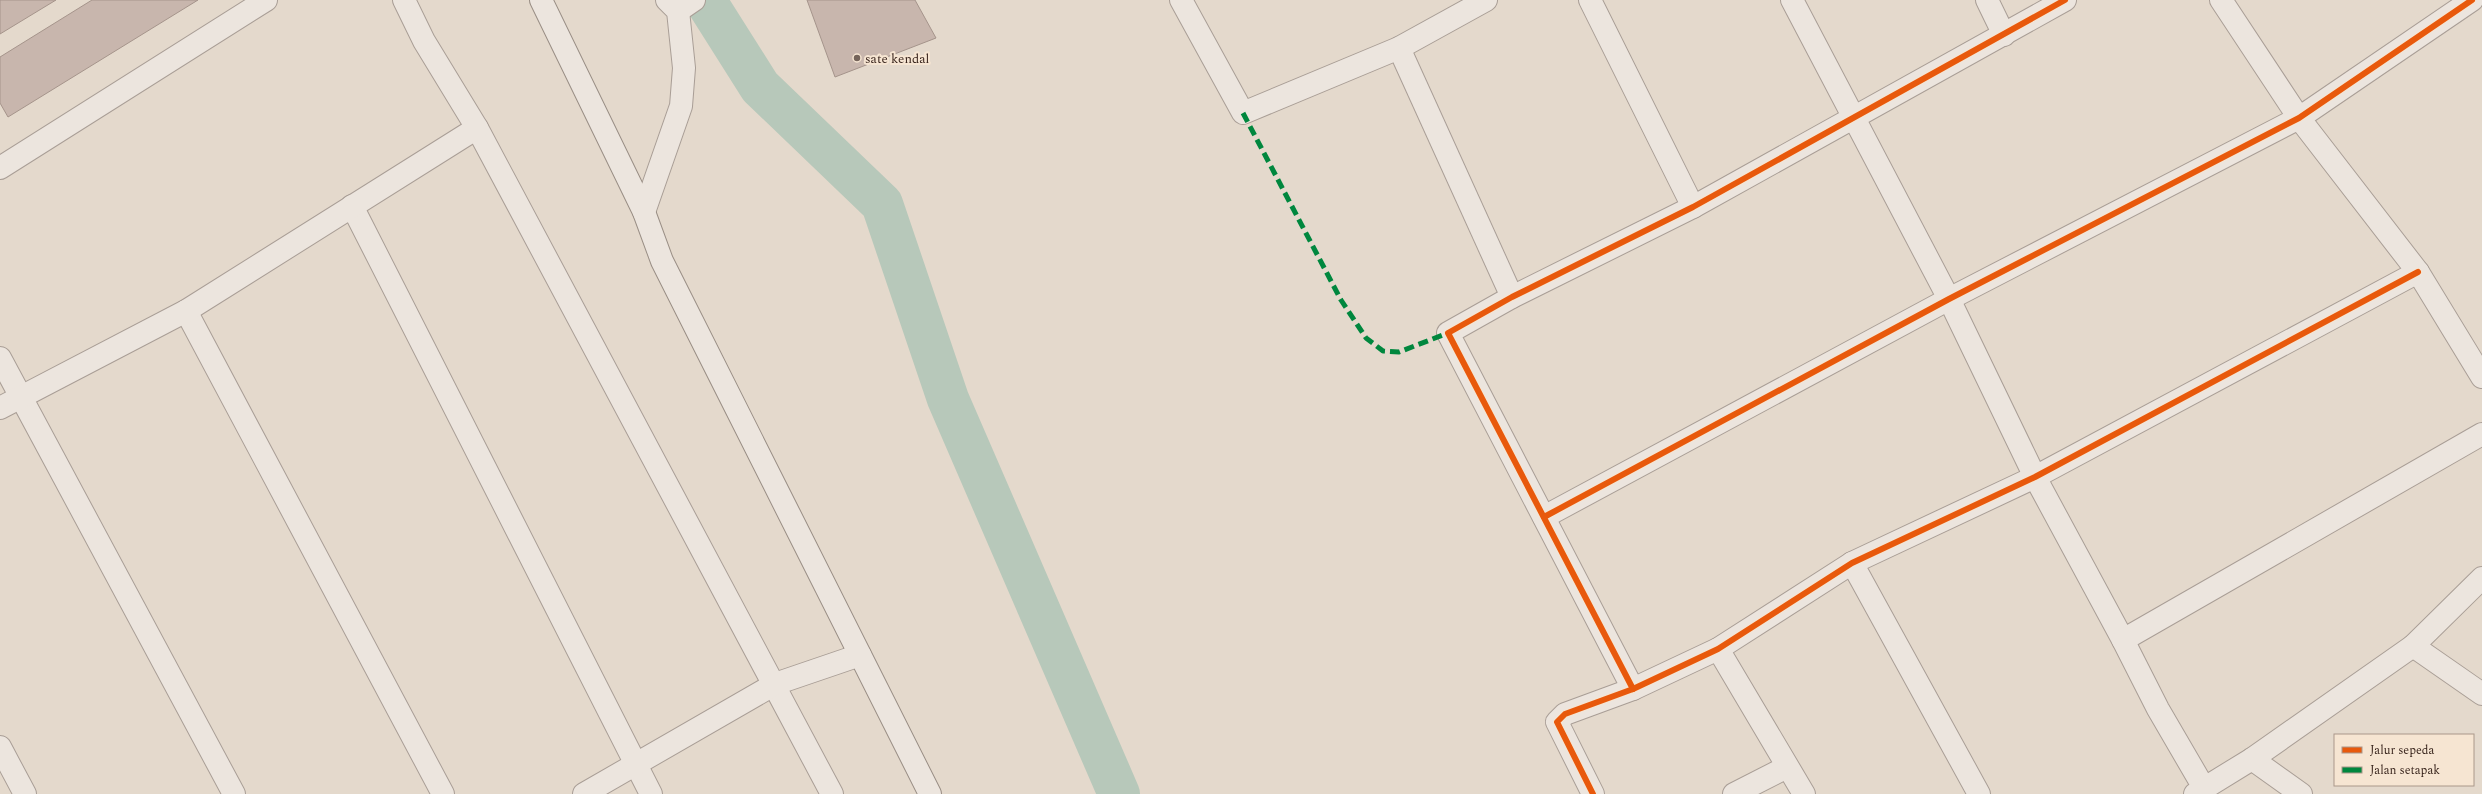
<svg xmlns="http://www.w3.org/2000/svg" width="2482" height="794" font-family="Spectral,serif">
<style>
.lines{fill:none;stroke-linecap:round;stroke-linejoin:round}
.canal{stroke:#b7c8ba;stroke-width:42}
.building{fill:#c8b6ad;stroke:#a5948b}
.lane-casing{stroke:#a99e96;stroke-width:24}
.street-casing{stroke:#a99e96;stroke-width:24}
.secondary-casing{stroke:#998e85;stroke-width:24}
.lane{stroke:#ece5de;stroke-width:22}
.street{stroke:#ece5de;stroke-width:22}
.secondary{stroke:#ece5de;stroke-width:22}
.quiet{stroke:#00873e;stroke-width:5;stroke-dasharray:10 5;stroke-linecap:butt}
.cycleway-casing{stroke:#f6e5d2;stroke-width:8}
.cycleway{stroke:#e8590c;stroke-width:6}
.poi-dot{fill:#75645a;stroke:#f6e5d2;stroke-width:1.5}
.labels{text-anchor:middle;stroke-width:4;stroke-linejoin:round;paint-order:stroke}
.poi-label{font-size:13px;fill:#39251d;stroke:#f6e5d2;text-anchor:start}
</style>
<rect width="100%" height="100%" fill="#e4d9cc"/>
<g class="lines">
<polyline class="canal" points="705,0 760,87 882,204 948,399 1119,794"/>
</g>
<g class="building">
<polygon points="0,0 56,0 0,34"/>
<polygon points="92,0 198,0 8,117 0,103 0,57"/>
<polygon points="807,0 915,0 936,38 835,77"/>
</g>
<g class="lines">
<g class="lane-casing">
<polyline id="lane" points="1734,794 1787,767"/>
</g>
<g class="street-casing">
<g id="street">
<polyline points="404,0 424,41 477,128 832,794"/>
<polyline points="1181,0 1243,113 1399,48 1486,0"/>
<polyline points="1590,0 1693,207"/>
<polyline points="1792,0 1949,299 2035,477 2123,640 2158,709 2204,788"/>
<polyline points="1987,0 2004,35"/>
<polyline points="2221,0 2299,118 2418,272 2482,377"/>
<polyline points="678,11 694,0"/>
<polyline points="1399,48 1512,297"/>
<polyline points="0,168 266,0"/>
<polyline points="352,206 651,794"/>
<polyline points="644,212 681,106 684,68 678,11 667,0"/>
<polyline points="186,311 443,794"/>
<polyline points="0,358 234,794"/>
<polyline points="0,408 186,311 477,128"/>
<polyline points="1544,517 1949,299 2299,118 2472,0"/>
<polyline points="1852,563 1979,794"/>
<polyline points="2123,640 2482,434"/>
<polyline points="2413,646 2482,694"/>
<polyline points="1718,649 1804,794"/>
<polyline points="1633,689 1448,333 1512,297 1693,207 2065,0"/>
<polyline points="0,747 25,794"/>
<polyline points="2252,759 2301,794"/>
<polyline points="584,794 775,684 860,655"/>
<polyline points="1593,794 1557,722 1565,714 1633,689 1718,649 1852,563 2035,477 2418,272"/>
<polyline points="2195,794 2252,759 2413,646 2482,578"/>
</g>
</g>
<g class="secondary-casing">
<polyline id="secondary" points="541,0 644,212 662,261 930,794"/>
</g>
<use href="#lane" class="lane"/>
<use href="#street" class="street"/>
<use href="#secondary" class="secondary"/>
<polyline class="quiet" points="1243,113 1341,300 1366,338 1383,351 1399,352 1448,333"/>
<g class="cycleway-casing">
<g id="cycleway">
<polyline points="1544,517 1949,299 2299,118 2472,0"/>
<polyline points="1633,689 1448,333 1512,297 1693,207 2065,0"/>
<polyline points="1593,794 1557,722 1565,714 1633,689 1718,649 1852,563 2035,477 2418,272"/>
</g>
</g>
<use href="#cycleway" class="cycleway"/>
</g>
<circle class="poi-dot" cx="857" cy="58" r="4"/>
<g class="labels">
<g class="poi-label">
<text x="865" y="63">sate kendal</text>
</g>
</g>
<rect x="2334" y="734" width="140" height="52" fill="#f6e5d2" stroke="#aa988a"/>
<rect x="2342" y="747" width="20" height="6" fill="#e8590c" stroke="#aa988a"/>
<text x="2370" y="754" font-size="12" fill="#39251d">Jalur sepeda</text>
<rect x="2342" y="767" width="20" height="6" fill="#00873e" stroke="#aa988a"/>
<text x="2370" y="774" font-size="12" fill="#39251d">Jalan setapak</text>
</svg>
